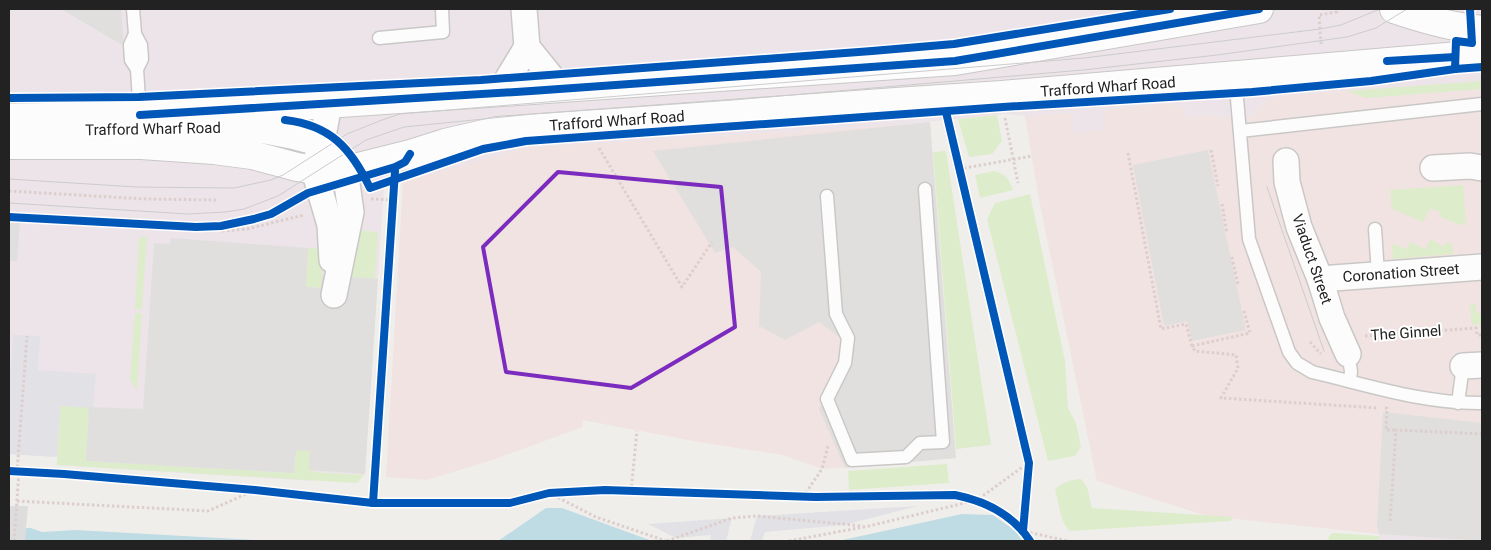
<svg xmlns="http://www.w3.org/2000/svg" width="1491" height="550" font-family="Roboto,sans-serif">
<style>
.commercial{fill:#f1e3e1}
.industrial{fill:#ede4e9}
.grass{fill:#ddeccb}
.parking{fill:#e0dfde}
.plaza{fill:#e2e1e5}
.water{fill:#bfdbe3}
.pier{fill:#dedddd}
.lines{fill:none;stroke-linecap:round;stroke-linejoin:round}
.service-casing{stroke:#c9c8c7;stroke-width:15}
.minor-casing{stroke:#c9c8c7;stroke-width:28}
.tertiary-casing{stroke:#c9c8c7;stroke-width:30}
.path{stroke:#dccecd;stroke-width:3;stroke-dasharray:2.5 2.5;stroke-linecap:butt}
.service{stroke:#fdfcfc;stroke-width:12}
.minor{stroke:#fdfcfc;stroke-width:25}
.tertiary{stroke:#fdfcfc;stroke-width:28}
.tram{stroke:#ccc;stroke-width:1}
.cycleway-casing{stroke:#fff;stroke-width:11}
.cycleway{stroke:#0057b8;stroke-width:8}
.marked{fill:none;stroke:#7b2cbf;stroke-width:4;stroke-linejoin:round}
.labels{text-anchor:middle;stroke-width:4;stroke-linejoin:round;paint-order:stroke}
.street-label{font-size:15px;fill:#222;stroke:#fff}
</style>
<rect width="100%" height="100%" fill="#f0eeeb"/>
<g class="commercial">
<polygon points="1482,89 1482,541 1379,534 1207,516 1097,481 1039,200 1025,116 1072,113 1074,133 1104,110 1118,108 1165,103 1184,107 1186,116 1218,115 1219,118 1253,115 1262,104 1270,99 1283,96 1347,91 1366,98"/>
<polygon points="930,122 956,458 822,469 783,455 704,443 582,420 583,427 489,461 427,480 386,477 403,181 529,147 887,126"/>
</g>
<g class="industrial">
<polygon points="9,9 1482,9 1482,89 1366,98 1347,91 1283,96 1270,99 1262,104 1253,115 1219,118 1218,115 1186,116 1184,107 1165,103 1118,108 1104,110 1105,130 1073,133 1072,113 1025,116 1004,114 887,126 529,147 384,187 365,474 364,475 313,472 312,481 57,465 57,457 9,454"/>
<polygon points="1379,534 1482,541 1379,541"/>
</g>
<g class="grass">
<polygon points="1482,81 1482,89 1366,98 1347,91"/>
<polygon points="997,115 1002,141 992,154 969,157 958,119"/>
<polygon points="946,151 991,445 956,449 933,152"/>
<path d="M994 171C1006 174 1009 179 1013 190L980 198 975 175Z"/>
<polygon points="1463,185 1466,224 1460,225 1439,216 1441,213 1430,208 1423,222 1392,209 1390,190"/>
<polygon points="1030,194 1065,361 1068,408 1076,423 1081,447 1075,456 1048,461 987,219 995,203"/>
<polygon points="354,230 378,232 375,279 350,277"/>
<polygon points="139,237 147,237 142,309 135,309"/>
<polygon points="1430,239 1444,247 1447,242 1452,244 1453,254 1393,259 1392,244 1407,249 1410,242 1426,249"/>
<polygon points="308,248 324,249 321,288 305,287"/>
<polygon points="1476,304 1476,313 1482,313 1482,331 1481,331 1480,324 1472,325 1470,305"/>
<polygon points="135,313 142,313 137,390 130,379"/>
<polygon points="60,406 89,407 86,461 294,473 296,450 310,450 309,470 313,470 313,472 364,475 357,483 57,465"/>
<polygon points="947,464 949,483 849,490 848,471"/>
<path d="M1081 479 1087 487 1092 508 1232 517V519L1230 521 1070 531C1060 523 1059 502 1055 490 1061 482 1071 480 1081 479Z"/>
<polygon points="1333,533 1379,536 1379,541 1328,541 1329,536"/>
</g>
<g class="parking">
<polygon points="61,9 121,9 124,46"/>
<polygon points="930,122 956,458 845,468 819,409 840,370 842,339 819,322 785,340 759,326 761,272 733,247 715,253 653,151"/>
<polygon points="1208,150 1246,330 1192,341 1187,321 1164,326 1133,165"/>
<polygon points="9,221 20,222 17,261 9,261"/>
<polygon points="171,238 308,248 306,287 321,288 322,275 378,279 365,474 309,470 310,451 296,450 294,473 86,461 89,407 143,409 154,243 170,244"/>
<polygon points="1383,412 1482,423 1482,541 1379,534 1377,525"/>
</g>
<g class="plaza">
<polygon points="13,335 40,336 38,370 96,374 93,408 60,406 57,457 9,454 9,368 11,368"/>
<polygon points="918,506 844,525 765,532 762,541 750,541 757,516"/>
<polygon points="732,518 726,541 710,541 711,535 676,538 648,524"/>
</g>
<g class="water">
<polygon points="546,508 562,508 652,541 498,541"/>
<polygon points="962,514 993,515 1017,532 1022,541 838,541"/>
<polygon points="31,528 42,532 75,530 273,541 9,541 9,529"/>
</g>
<polygon class="pier" points="9,506 28,506 25,541 9,541"/>
<g class="lines">
<g class="service-casing">
<g id="service">
<polyline points="133,9 135,34 141,45 142,59 137,69"/>
<polyline points="135,34 130,45 131,60 137,69 140,116"/>
<polyline points="379,38 443,32 442,9"/>
<path d="M1235 75 1249 239 1289 352 1297 363 1312 372C1368 385 1424 404 1482 403"/>
<polyline points="1240,131 1482,104"/>
<polyline points="827,196 836,314 848,338 845,363 827,399 852,460 906,457 920,443 943,442 925,189"/>
<polyline points="1375,229 1378,274"/>
<polyline points="1348,354 1351,371 1350,381"/>
<polyline points="1458,403 1463,366"/>
</g>
</g>
<g class="minor-casing">
<g id="minor">
<polyline points="524,9 527,47 561,89"/>
<polyline points="499,93 527,47"/>
<polyline points="329,104 324,131 314,170 330,225 332,260"/>
<polyline points="35,132 141,130 199,126 265,131 291,136 314,142 337,160 345,170 351,212 334,295"/>
<polyline points="1286,161 1287,182 1299,227 1320,279 1332,318 1348,354"/>
<polyline points="1433,168 1470,166 1482,168"/>
<polyline points="1320,279 1482,267"/>
<polyline points="1463,366 1482,365"/>
</g>
</g>
<g class="tertiary-casing">
<g id="tertiary">
<path d="M1394 9C1423 19 1451 27 1482 30"/>
<polyline points="9,118 196,113 955,61 1259,9"/>
<polyline points="9,145 141,145 214,150 252,155 297,167 334,173 410,154 445,143 497,131 896,102 1002,95 1482,54"/>
</g>
</g>
<g class="path">
<polyline points="1321,44 1319,15 1337,12 1337,9"/>
<polyline points="1005,118 1018,183"/>
<polyline points="948,123 1029,463 1023,531 1068,541"/>
<polyline points="599,148 682,287 712,242"/>
<polyline points="1211,150 1218,186"/>
<polyline points="1128,153 1161,329 1186,324 1192,346 1195,351 1236,355 1238,368 1221,398 1378,408"/>
<polyline points="959,169 1032,156"/>
<polyline points="9,191 145,199 218,200"/>
<polyline points="371,199 393,200"/>
<polyline points="1222,204 1227,233"/>
<polyline points="221,226 222,231 247,229 304,215"/>
<polyline points="1232,257 1238,284"/>
<polyline points="1365,336 1476,328 1477,335 1482,335"/>
<polyline points="1310,342 1321,354"/>
<polyline points="1192,346 1250,333 1244,311"/>
<polyline points="1385,408 1387,408 1386,430 1396,430"/>
<polyline points="17,472 27,336"/>
<polyline points="631,491 637,431"/>
<polyline points="549,493 596,517 666,541"/>
<polyline points="803,497 822,469 828,446"/>
<polyline points="17,501 208,511 255,490"/>
<polyline points="1390,521 1396,430 1482,434"/>
<polyline points="14,541 19,472"/>
<polyline points="667,541 732,518 757,516 863,526"/>
<polyline points="789,541 869,526 977,500 1028,463"/>
</g>
<use href="#service" class="service"/>
<use href="#minor" class="minor"/>
<use href="#tertiary" class="tertiary"/>
<g class="tram">
<polyline points="9,179 136,187 234,188 271,180 283,175 347,134 382,120 400,114 1084,58 1320,29 1341,25 1380,9"/>
<polyline points="1267,187 1324,351"/>
<polyline points="9,203 188,214 225,212 244,209 278,196 366,140 404,127 533,114 733,100 1083,70 1217,55 1347,37 1376,28 1407,9"/>
</g>
<g class="cycleway-casing">
<g id="cycleway">
<polyline points="1387,61 1455,57"/>
<polyline points="1455,69 1456,41 1472,43 1470,9"/>
<polyline points="9,98 139,97 481,80 872,51 954,44 1170,9"/>
<polyline points="946,112 1029,463 1023,531"/>
<polyline points="140,115 531,91 955,61 1259,9"/>
<path d="M285 120C330 125 351 148 370 188L483 149 526 141 1003 107 1252 92 1371 81 1455 69 1482 67"/>
<polyline points="9,217 196,227 221,226 254,219 271,214 308,193 395,167 405,162 410,154"/>
<path d="M9 471 64 474 255 490 373 503H510L549 493 605 490 815 497 955 495C985 501 1013 515 1030 541"/>
<polyline points="373,503 395,171"/>
</g>
</g>
<use href="#cycleway" class="cycleway"/>
</g>
<path class="marked" d="M558 172 721 187 735 327 631 388 506 372 483 247Z"/>
<g class="labels">
<g class="street-label">
<text transform="translate(1108 87) rotate(-4)" y="5">Trafford Wharf Road</text>
<text transform="translate(617 121) rotate(-4)" y="5">Trafford Wharf Road</text>
<text transform="translate(153 129) rotate(-1)" y="5">Trafford Wharf Road</text>
<text transform="translate(1312 259) rotate(71)" y="5">Viaduct Street</text>
<text transform="translate(1401 273) rotate(-4)" y="5">Coronation Street</text>
<text transform="translate(1406 333) rotate(-4)" y="5">The Ginnel</text>
</g>
</g>
<rect width="1491" height="550" fill="none" stroke="#222222" stroke-width="20"/>
</svg>
